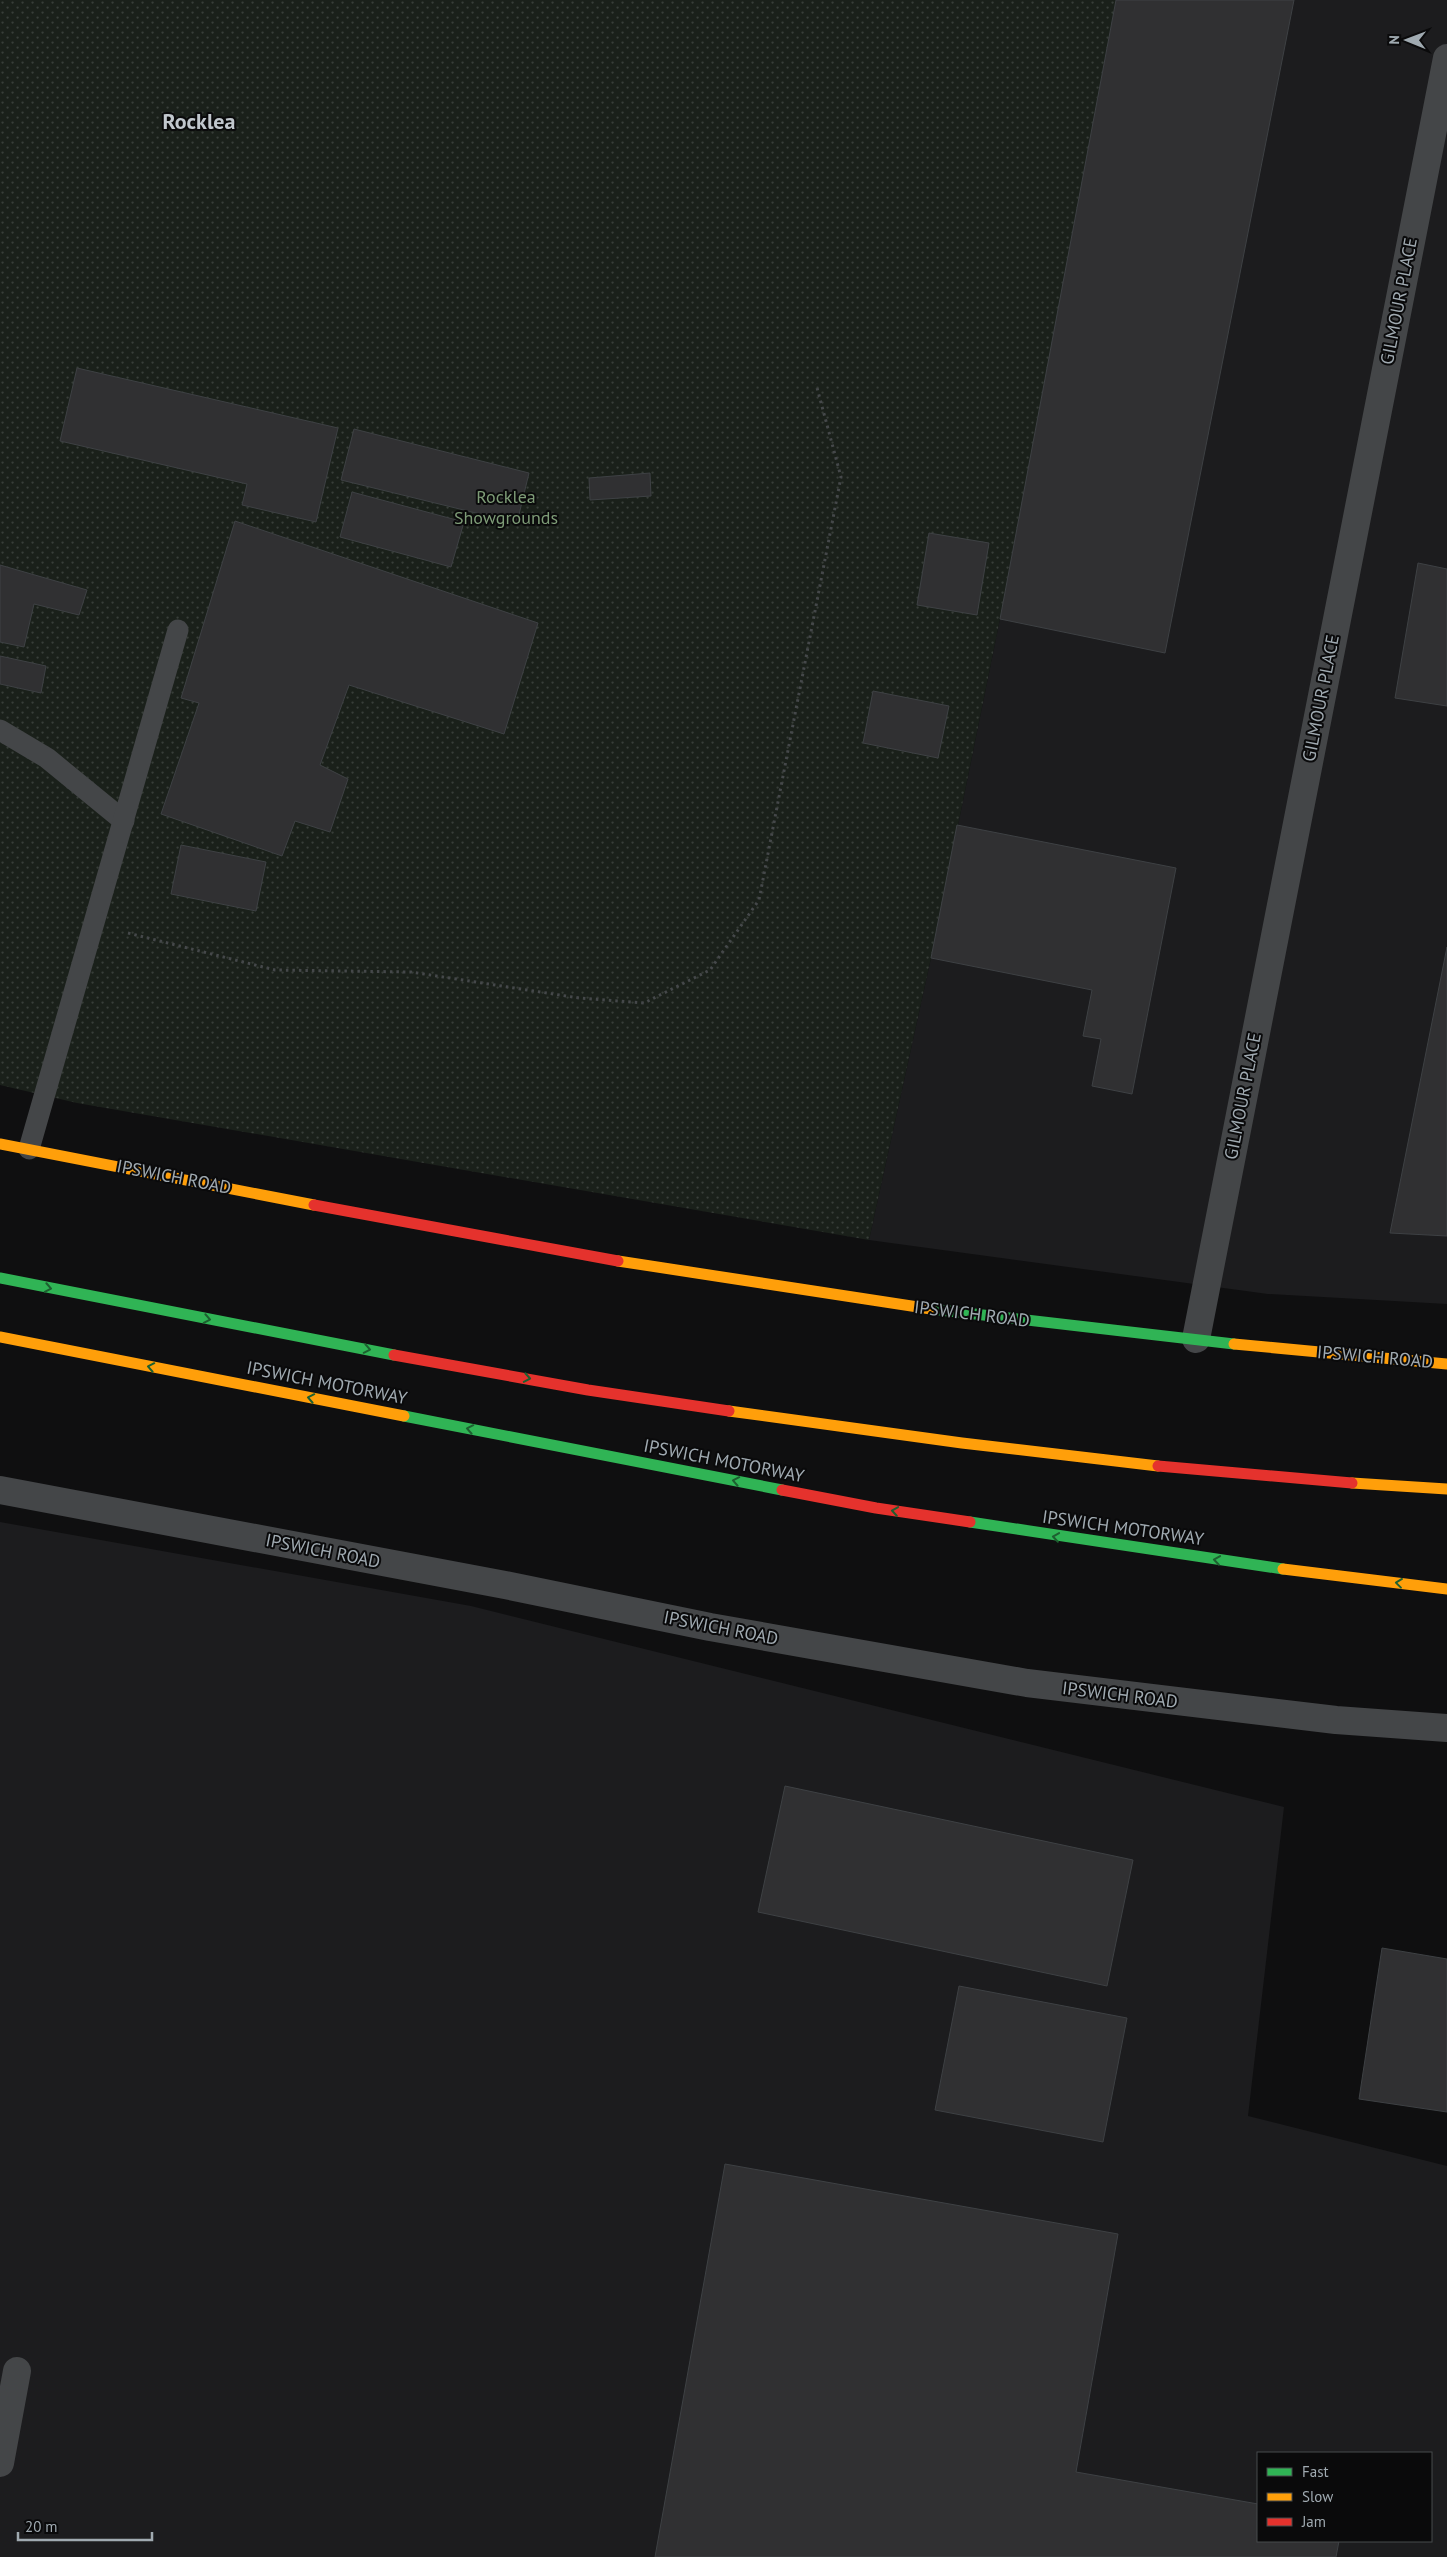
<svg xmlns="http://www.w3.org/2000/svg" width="1447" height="2557" font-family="'PT Sans',sans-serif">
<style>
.built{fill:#1c1c1e;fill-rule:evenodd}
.park{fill:url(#park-dots)}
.building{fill:#303032;stroke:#3e4144}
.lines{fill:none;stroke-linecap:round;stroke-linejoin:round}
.path{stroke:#45484a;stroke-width:3;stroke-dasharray:2.5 4;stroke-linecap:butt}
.lane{stroke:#444648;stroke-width:21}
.street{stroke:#444648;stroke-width:28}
.fast{stroke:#30b455;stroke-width:11}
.slow{stroke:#ff9f0a;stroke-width:11}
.jam{stroke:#e5322d;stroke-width:11}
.oneway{stroke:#1d5f30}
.labels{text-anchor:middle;stroke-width:4;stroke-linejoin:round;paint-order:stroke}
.street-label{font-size:18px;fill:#a0aab1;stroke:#0a0a0b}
.park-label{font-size:18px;fill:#7e9c77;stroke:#0a0a0b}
.district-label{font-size:22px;font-weight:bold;fill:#c1c7cd;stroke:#0a0a0b}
</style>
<defs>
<pattern id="park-dots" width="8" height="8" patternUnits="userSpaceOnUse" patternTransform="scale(1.25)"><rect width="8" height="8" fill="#1a201a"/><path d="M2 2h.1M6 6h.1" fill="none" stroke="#383e39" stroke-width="1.8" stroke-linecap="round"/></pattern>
</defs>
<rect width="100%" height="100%" fill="#0f0f10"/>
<g class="built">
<polygon points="1116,0 1447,0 1447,1304 1268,1294 869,1240 931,958 1000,619"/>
<path d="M0 1522 471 1606 1284 1807 1248 2116 1447 2166V2557H0ZM1258 2453H1431V2541H1258Z"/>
</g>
<polygon class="park" points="0,0 1116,0 1000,619 931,958 869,1240 77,1103 0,1085"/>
<g class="building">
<polygon points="1116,0 1294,0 1165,653 1000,619"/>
<polygon points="77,368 338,428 316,522 242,505 247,484 60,441"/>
<polygon points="354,429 529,473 517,523 341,480"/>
<polygon points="650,473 651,496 590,500 589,478"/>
<polygon points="352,492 464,522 451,567 340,537"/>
<polygon points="235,521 538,623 504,734 349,685 320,765 348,779 330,832 295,821 282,856 161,814 199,703 181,698"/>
<polygon points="929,533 989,543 977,615 917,605"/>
<polygon points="1418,563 1447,569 1447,706 1395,698"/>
<polygon points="0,565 87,590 79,615 34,604 24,647 0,642"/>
<polygon points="0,656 46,666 41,693 0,684"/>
<polygon points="873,691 949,706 938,758 863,743"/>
<polygon points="957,825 1176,868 1132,1094 1092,1086 1101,1039 1083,1036 1092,990 931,958"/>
<polygon points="181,845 266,862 256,911 171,894"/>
<polygon points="1447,947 1447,1236 1390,1233"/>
<polygon points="785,1786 1133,1860 1107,1986 758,1912"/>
<polygon points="1382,1948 1447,1959 1447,2112 1359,2099"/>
<polygon points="959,1986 1127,2018 1103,2142 935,2110"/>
<polygon points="725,2164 1118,2234 1076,2472 1258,2504 1258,2541 1339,2541 1336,2557 655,2557"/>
</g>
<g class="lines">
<polyline class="path" points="128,933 275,970 411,972 579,998 644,1003 710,970 759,900 841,477 816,384"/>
<g class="lane">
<polyline points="0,730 47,758 124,821"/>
<polyline points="29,1149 178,630"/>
</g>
<g class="street">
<polyline points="1196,1339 1447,58"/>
<polyline points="0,1490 505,1585 710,1627 1027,1683 1336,1720 1447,1728"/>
<polyline points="0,2463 17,2371"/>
</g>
<g class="fast">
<polyline points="0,1278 394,1355"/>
<polyline points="931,1309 1234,1344"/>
<polyline points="404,1416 782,1490"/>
<polyline points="970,1522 1283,1569"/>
</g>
<g class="slow">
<polyline points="0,1144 314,1205"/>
<polyline points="618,1261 931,1309"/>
<polyline points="0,1337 404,1416"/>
<polyline points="1234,1344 1447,1364"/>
<polyline points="729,1411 962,1443 1158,1466"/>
<polyline points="1352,1483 1447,1489"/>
<polyline points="1283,1569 1447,1589"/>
</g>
<g class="jam">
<polyline points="314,1205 618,1261"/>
<polyline points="394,1355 588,1390 729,1411"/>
<polyline points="1158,1466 1352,1483"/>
<polyline points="782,1490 876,1508 970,1522"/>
</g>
</g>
<defs><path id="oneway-chevron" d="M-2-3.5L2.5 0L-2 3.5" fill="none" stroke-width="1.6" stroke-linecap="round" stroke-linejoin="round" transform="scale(1.25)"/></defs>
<g class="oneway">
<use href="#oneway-chevron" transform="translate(48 1288) rotate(11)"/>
<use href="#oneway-chevron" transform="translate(207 1319) rotate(11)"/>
<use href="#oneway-chevron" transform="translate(367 1349) rotate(11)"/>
<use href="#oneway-chevron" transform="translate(151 1367) rotate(-169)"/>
<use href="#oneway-chevron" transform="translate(527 1378) rotate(10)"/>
<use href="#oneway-chevron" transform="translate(311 1398) rotate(-169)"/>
<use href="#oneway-chevron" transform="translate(470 1429) rotate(-169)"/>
<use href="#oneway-chevron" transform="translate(736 1481) rotate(-169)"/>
<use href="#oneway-chevron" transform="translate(895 1511) rotate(-171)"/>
<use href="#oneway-chevron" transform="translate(1056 1537) rotate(-172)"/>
<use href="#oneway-chevron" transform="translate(1217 1560) rotate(-172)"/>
<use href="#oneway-chevron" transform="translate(1399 1583) rotate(-173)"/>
</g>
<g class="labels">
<g class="street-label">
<text transform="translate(1399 301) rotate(-79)" y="6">GILMOUR PLACE</text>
<text transform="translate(1321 698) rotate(-79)" y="6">GILMOUR PLACE</text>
<text transform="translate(1243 1096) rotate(-79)" y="6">GILMOUR PLACE</text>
<text transform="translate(174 1177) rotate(11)" y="6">IPSWICH ROAD</text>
<text transform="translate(972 1314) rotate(7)" y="6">IPSWICH ROAD</text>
<text transform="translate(1375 1357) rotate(5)" y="6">IPSWICH ROAD</text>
<text transform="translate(327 1383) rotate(11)" y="6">IPSWICH MOTORWAY</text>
<text transform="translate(724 1461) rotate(11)" y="6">IPSWICH MOTORWAY</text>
<text transform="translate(1123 1528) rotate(8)" y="6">IPSWICH MOTORWAY</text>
<text transform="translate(323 1551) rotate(11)" y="6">IPSWICH ROAD</text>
<text transform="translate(721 1628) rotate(11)" y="6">IPSWICH ROAD</text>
<text transform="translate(1120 1695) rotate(7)" y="6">IPSWICH ROAD</text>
</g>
<g class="park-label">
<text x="506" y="503">Rocklea<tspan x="506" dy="21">Showgrounds</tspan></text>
</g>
<g class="district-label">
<text x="199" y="129">Rocklea</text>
</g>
</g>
<rect x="1257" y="2452" width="175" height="90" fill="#0a0a0b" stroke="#464a4d"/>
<rect x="1267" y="2468" width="25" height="8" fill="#30b455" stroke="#464a4d"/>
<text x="1302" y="2477" font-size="15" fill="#a0aab1">Fast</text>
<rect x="1267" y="2493" width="25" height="8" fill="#ff9f0a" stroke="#464a4d"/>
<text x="1302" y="2502" font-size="15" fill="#a0aab1">Slow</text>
<rect x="1267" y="2518" width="25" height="8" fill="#e5322d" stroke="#464a4d"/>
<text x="1302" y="2527" font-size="15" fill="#a0aab1">Jam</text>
<g transform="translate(1407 40) rotate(271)" stroke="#0a0a0b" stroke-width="4" paint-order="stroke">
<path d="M0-4L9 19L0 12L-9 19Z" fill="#a0aab1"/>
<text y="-8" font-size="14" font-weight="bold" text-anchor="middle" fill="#a0aab1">N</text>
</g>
<path d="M18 2532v8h134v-8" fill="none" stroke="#a0aab1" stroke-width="2.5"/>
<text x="25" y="2532" font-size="15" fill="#a0aab1" stroke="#0a0a0b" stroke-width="4" paint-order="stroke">20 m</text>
</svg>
